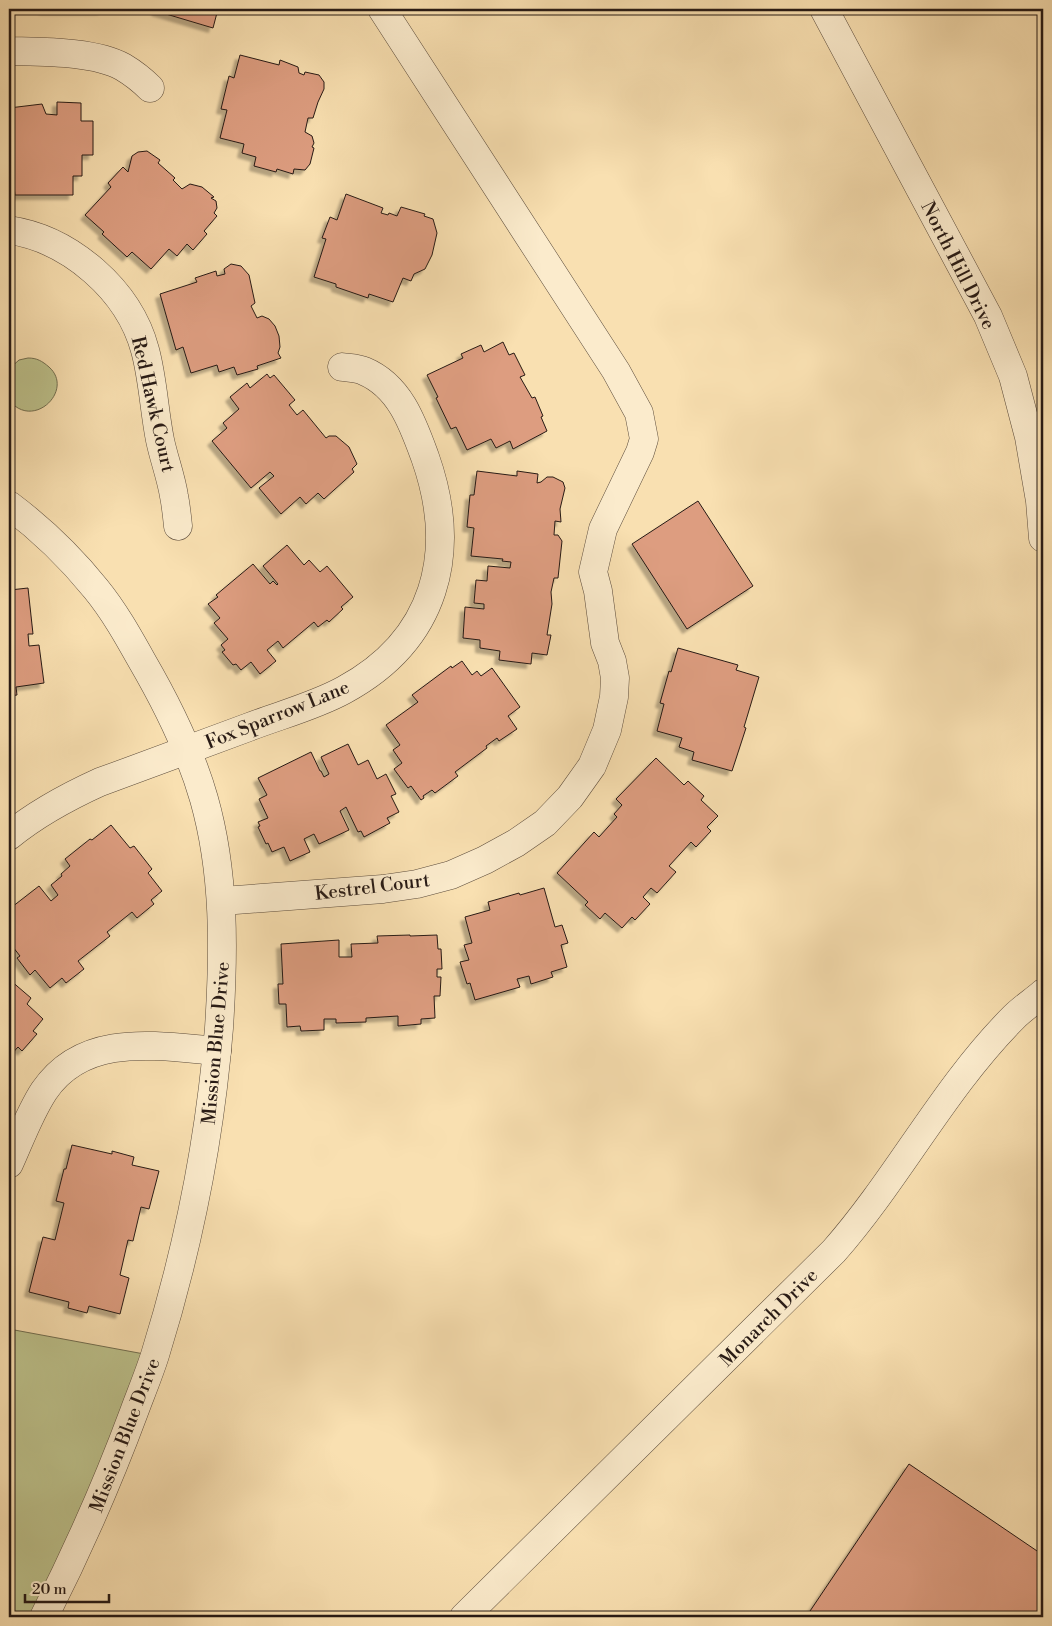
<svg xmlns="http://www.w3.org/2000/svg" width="1052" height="1626" font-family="'Libre Bodoni',serif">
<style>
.green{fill:#bdc28c;stroke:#726e50}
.building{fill:#dd9d80;stroke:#271a15;filter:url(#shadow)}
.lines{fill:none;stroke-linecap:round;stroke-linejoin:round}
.minor-casing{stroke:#5c4c3c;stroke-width:29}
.minor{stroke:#fbebcc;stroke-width:28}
.labels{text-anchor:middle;stroke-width:4;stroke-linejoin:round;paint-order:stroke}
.street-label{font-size:19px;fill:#271a15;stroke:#fbebcc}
</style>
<defs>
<filter id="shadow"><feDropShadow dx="-4.5" dy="4.5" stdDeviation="1" flood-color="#0004"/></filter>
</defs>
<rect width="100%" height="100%" fill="#f9e0b1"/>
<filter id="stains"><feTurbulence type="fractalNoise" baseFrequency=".004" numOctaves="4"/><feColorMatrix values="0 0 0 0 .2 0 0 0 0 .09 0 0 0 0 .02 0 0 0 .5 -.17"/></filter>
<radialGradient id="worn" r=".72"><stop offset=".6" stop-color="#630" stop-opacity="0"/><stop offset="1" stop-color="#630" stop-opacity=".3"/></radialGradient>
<g class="green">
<path d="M28 358C37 358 42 361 49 367 75 390 33 431 9 400V369L19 360Z"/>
<polygon points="9,1329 155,1356 44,1617 9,1617"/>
</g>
<g class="building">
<rect x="44" y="9" width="58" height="1"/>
<polygon points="157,9 221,9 218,9 213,28 156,11"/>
<polygon points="240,55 279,65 280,60 298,67 299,73 304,75 305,72 319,75 324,82 324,89 318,102 313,118 308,118 305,132 312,136 314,143 312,147 314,148 310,164 305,170 294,169 293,174 277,169 276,172 254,166 256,157 242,153 244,144 220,138 227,110 221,109 229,76 234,78"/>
<polygon points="57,102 81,103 81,121 93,121 93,155 82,155 82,176 73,176 73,195 15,195 14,187 9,187 9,108 42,104 46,114 57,115"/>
<polygon points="147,151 160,160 158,163 175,178 173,180 182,189 190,184 202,187 214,197 211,198 216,201 217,208 214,213 217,216 204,231 207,234 193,250 187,244 177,256 169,249 151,269 132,252 127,257 102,234 104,232 85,215 111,187 108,183 123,167 128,172 132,156 138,152"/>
<polygon points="346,194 383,208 381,213 388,215 389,213 397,216 401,207 425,214 424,216 433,219 437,233 432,255 425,269 414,274 411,281 403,278 393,302 369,294 368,298 336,287 336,284 314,277 326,239 322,238 330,217 337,220"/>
<polygon points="231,264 241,266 249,275 255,303 251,306 257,318 262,316 269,319 275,326 279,336 280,347 278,353 281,358 257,366 258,369 237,375 234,367 219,372 217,365 191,373 183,347 176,350 160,294 197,282 195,278 216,271 217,276 225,274 224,269"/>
<polygon points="503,342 509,355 514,353 525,375 520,377 532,398 535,397 543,416 541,417 547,431 513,449 510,441 496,448 491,439 467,450 456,427 451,429 436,398 438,397 427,375 463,358 461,354 481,345 484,352"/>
<polygon points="267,374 270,378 274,375 295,400 289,405 297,415 303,410 326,438 329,436 336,436 349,447 357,464 352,469 354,472 324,499 318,493 306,504 300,497 281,514 259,488 274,476 270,472 251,488 212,441 227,428 223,423 239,409 230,397 247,383 250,388"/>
<polygon points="477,471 517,476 517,471 538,474 537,483 541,482 547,477 553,477 563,482 565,488 560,509 561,522 555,521 554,535 558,535 562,541 558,578 554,578 551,592 552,604 547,635 551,635 547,655 532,653 531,664 499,660 500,651 480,648 480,640 463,638 465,607 484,609 484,604 474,603 476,580 487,581 488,566 510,568 511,562 502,561 503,559 471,556 474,528 467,527 470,495 474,495"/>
<polygon points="698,501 753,586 687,629 632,544"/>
<polygon points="287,545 304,565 309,560 320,572 327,566 353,597 341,607 343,609 329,622 327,620 318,627 314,622 283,648 278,641 267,650 276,661 260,674 251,662 241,670 236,664 233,665 222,652 225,650 221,645 228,639 214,623 220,618 208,604 218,597 216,595 253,564 270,584 273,581 277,585 278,584 263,566"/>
<polygon points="9,588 10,590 28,588 33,634 28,634 29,646 39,645 44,683 16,687 17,695 9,696"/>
<polygon points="678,648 738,665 736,670 759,677 744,727 746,728 732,771 692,760 694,752 679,747 682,738 657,731 664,704 660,703 669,671 671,672"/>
<polygon points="462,661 472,675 477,671 481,676 492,668 520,707 508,716 517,729 499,741 497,738 486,746 487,748 455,772 458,776 435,793 432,790 423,796 424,798 421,800 411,786 408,788 394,769 402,763 393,750 400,745 386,725 418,702 412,695 451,666 452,668"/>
<polygon points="348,744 358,765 368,760 377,779 386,774 396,794 391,796 399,812 387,818 390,823 364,837 361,831 358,832 346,807 340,811 349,830 319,844 314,834 304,839 310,852 290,861 284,847 272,852 268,843 266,844 258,827 260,826 258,822 268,818 259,799 267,795 258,778 311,752 320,771 321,771 324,777 329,774 321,757"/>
<polygon points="656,758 684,785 688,781 704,796 701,800 718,816 707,827 711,831 696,847 691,842 669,866 676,872 657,893 651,888 643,897 650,904 635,920 632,917 622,928 605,913 600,919 585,905 588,902 557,873 594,832 599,837 617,817 614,814 622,805 616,799"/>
<polygon points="111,825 130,848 134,846 152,869 148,873 162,891 151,900 154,904 137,918 132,912 107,932 110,936 78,961 84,969 66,983 62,978 50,988 35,970 30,975 17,958 20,956 9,942 9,913 13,909 12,907 39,886 51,901 58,895 51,885 62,876 61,874 70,866 65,859 90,839 92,840"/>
<polygon points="544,888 555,927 562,925 568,943 561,945 567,967 551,972 553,977 531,984 529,976 517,979 520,987 475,1000 470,983 467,984 460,962 469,960 464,945 472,943 465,917 490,910 488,902 519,893 520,895"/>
<polygon points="410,935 410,936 437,935 438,949 441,949 442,969 437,969 437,977 441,977 440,996 434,996 435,1018 421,1019 421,1024 398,1026 398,1016 366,1018 366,1022 336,1023 336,1019 324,1019 324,1030 301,1031 300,1026 287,1027 286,1004 279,1004 278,984 283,984 281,944 339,940 339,957 352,957 351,944 378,943 377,936"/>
<polygon points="10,980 31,998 27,1004 43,1019 33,1031 37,1034 22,1051 18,1047 9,1057 13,1061 9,1066 9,982"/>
<polygon points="72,1145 112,1154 112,1151 134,1157 132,1165 159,1171 149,1209 141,1207 133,1241 128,1240 120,1275 129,1278 120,1314 89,1306 87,1313 68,1308 69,1302 29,1292 43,1237 55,1240 64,1203 56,1201 64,1169 66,1169"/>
<polygon points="909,1464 1043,1555 1043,1617 806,1617"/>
</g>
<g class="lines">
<g class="minor-casing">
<g id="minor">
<polyline points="824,9 988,316 1013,376 1029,437 1040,501 1043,538"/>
<path d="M9 51C42 52 94 51 123 67 133 73 142 80 150 88"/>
<path d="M9 230C70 239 129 290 145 350 153 379 154 410 160 440 164 459 171 477 174 496 176 506 177 516 178 526"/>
<path d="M9 505C41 529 71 558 96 589 114 611 128 636 142 661 167 704 190 750 204 799 225 873 224 951 219 1028 210 1139 188 1249 155 1355 149 1374 141 1393 134 1412 108 1482 78 1550 44 1617"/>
<path d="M9 836C37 813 67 797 100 782 150 764 200 745 249 727 280 715 315 706 344 690 436 640 459 553 425 457 413 424 400 386 364 371 358 368 349 368 342 367"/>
<polyline points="222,901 383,889 417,884 451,875 485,860 516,843 545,823 570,797 592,766 607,730 614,697 615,678 612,661 605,643 598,591 593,572 603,529 640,452 644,439 639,413 616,371 382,9"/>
<path d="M9 1164C20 1140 29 1114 44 1091 84 1032 156 1046 217 1051"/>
<path d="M464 1617 834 1251C899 1177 944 1087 1014 1017 1023 1008 1034 1001 1043 993"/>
</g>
</g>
<use href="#minor" class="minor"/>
</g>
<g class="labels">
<g class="street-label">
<text transform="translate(959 265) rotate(63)" y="7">North Hill Drive</text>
<text transform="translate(154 404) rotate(77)" y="7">Red Hawk Court</text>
<text transform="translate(277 714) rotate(-22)" y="7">Fox Sparrow Lane</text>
<text transform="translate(372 886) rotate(-7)" y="7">Kestrel Court</text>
<text transform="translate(215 1043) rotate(-85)" y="7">Mission Blue Drive</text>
<text transform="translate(768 1317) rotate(-45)" y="7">Monarch Drive</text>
<text transform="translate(124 1435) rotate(-69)" y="7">Mission Blue Drive</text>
</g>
</g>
<rect width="1052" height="1626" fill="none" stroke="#f9e0b1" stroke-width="30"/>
<rect x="10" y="10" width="1032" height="1606" fill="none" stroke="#271a15" stroke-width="2.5"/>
<rect x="15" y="15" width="1022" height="1596" fill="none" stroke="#271a15"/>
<path d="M25 1594v8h84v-8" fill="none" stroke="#271a15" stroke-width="2.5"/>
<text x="32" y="1594" font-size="15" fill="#271a15" stroke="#fbebcc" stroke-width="4" paint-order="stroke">20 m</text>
<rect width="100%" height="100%" filter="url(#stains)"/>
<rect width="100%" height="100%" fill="url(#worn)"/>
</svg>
